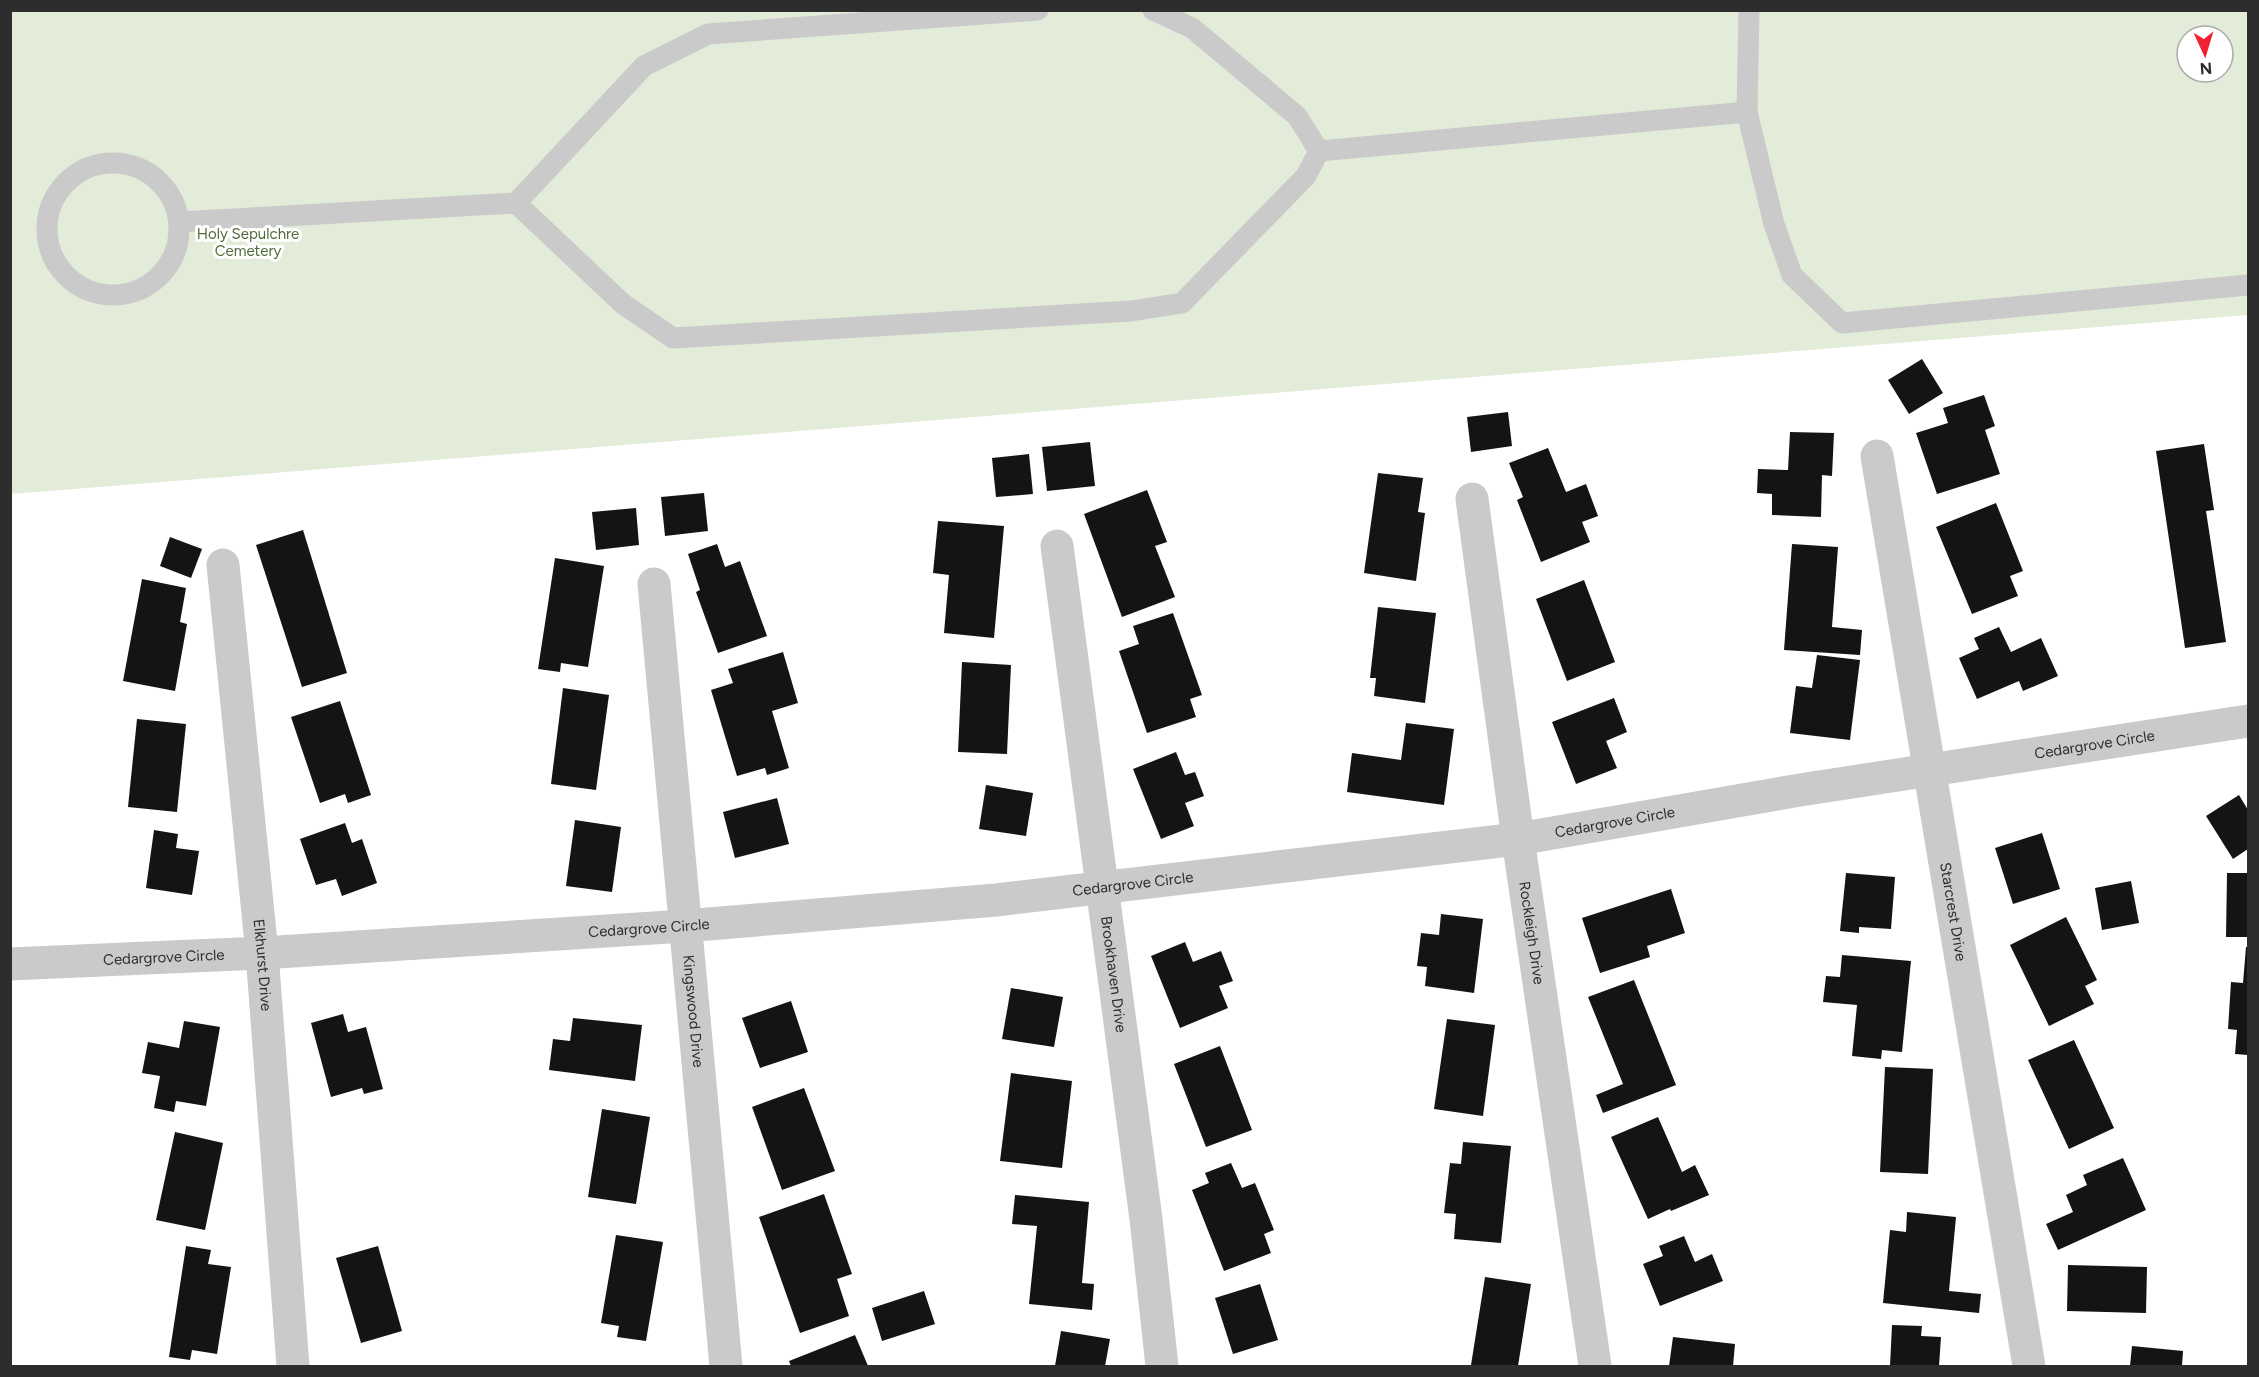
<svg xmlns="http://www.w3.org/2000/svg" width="2259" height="1377" font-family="Figtree,sans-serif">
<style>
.green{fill:#e3ecd9;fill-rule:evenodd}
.building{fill:#141414}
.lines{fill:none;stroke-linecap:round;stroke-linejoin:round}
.lane{stroke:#cacaca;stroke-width:21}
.street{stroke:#cacaca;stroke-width:33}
.labels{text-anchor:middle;stroke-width:6;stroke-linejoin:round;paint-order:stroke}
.park-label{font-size:15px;fill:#506b37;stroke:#fff}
.street-label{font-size:15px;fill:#2d2d2d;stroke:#fff}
</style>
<rect width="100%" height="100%" fill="#fff"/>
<path class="green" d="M11 11H2248V315L11 494ZM2187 36H2223V72H2187Z"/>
<g class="building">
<polygon points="1922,359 1943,393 1909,414 1888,380"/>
<polygon points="1984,395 1995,426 1985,430 2000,474 1937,494 1916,433 1948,423 1943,408"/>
<polygon points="1508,412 1512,446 1471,452 1467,417"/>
<polygon points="1790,432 1834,433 1832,476 1822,475 1821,517 1772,515 1772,494 1757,493 1758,469 1788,470"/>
<polygon points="1090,442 1095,486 1047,491 1042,447"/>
<polygon points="2204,444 2214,510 2206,511 2226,642 2185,648 2156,451"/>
<polygon points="1548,448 1566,492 1586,484 1598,516 1582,522 1590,542 1541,562 1517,500 1523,497 1509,463"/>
<polygon points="1029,454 1033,494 996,497 992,458"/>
<polygon points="1378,473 1423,478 1418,512 1425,513 1416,581 1364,573"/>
<polygon points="1147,490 1167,542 1155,546 1175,597 1122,617 1084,514"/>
<polygon points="704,493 708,531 665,536 661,497"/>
<polygon points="1996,503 2023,571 2010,576 2018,596 1972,614 1936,527"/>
<polygon points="636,508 639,545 596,550 592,512"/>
<polygon points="938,521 1004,526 994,638 944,633 949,575 933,573"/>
<polygon points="303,530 347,673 302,687 256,545"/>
<polygon points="170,537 202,549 191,578 160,566"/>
<polygon points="717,544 725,567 740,561 767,636 718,653 696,592 700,590 688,554"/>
<polygon points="1792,544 1838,547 1832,627 1862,630 1860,655 1784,650"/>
<polygon points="555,558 604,566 588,667 561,663 560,672 538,669"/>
<polygon points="142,579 186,588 180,622 187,624 175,691 123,681"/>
<polygon points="1584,580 1615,662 1567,681 1536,599"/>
<polygon points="1378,607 1436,613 1425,703 1374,696 1376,678 1370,678"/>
<polygon points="1173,613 1202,695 1190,699 1196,717 1147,733 1119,651 1139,644 1133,626"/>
<polygon points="1999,627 2011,652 2041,638 2058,676 2023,691 2019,681 1977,699 1959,658 1979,649 1974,638"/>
<polygon points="783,652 798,703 772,711 789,768 767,775 765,768 737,776 711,690 733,683 728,669"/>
<polygon points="1817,655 1860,660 1850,740 1790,733 1796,686 1812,688"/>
<polygon points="962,662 1011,665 1007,754 958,752"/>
<polygon points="563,688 609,695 596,790 551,784"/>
<polygon points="1614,698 1627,732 1606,741 1617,768 1576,784 1552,722"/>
<polygon points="340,701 371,795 348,803 345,794 320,803 291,717"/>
<polygon points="137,719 186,724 177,812 128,807"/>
<polygon points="1406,723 1454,729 1444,805 1347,792 1352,753 1401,760"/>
<polygon points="1176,752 1185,775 1195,772 1204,796 1185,803 1194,826 1161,839 1133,769"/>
<polygon points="986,785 1033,793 1026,836 979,829"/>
<polygon points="2239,795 2248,810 2248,849 2233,859 2206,816"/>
<polygon points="777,798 789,844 735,858 723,812"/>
<polygon points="575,820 621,827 612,892 566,886"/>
<polygon points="345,823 352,843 362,839 377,883 342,896 336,879 316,885 300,839"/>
<polygon points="154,830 178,834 176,848 199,851 192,895 146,888"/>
<polygon points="2042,833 2060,889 2013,904 1995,848"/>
<polygon points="1846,873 1895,877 1891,929 1859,927 1859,933 1840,931"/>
<polygon points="2227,873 2248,873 2248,937 2226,937"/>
<polygon points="2131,881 2139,923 2102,930 2095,888"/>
<polygon points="1671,889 1685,933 1647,946 1650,957 1600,973 1582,918"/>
<polygon points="1441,914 1483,919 1474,993 1425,986 1427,967 1417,966 1421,933 1439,935"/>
<polygon points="2066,917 2097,980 2085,986 2094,1004 2049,1026 2010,945"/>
<polygon points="1185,942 1193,962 1221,951 1233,981 1219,986 1228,1008 1180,1028 1151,956"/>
<polygon points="2246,947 2248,947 2248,1055 2235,1054 2237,1030 2228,1029 2231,982 2243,983"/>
<polygon points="1842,955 1911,961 1902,1052 1882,1050 1881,1059 1852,1056 1857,1005 1823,1002 1826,976 1840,977"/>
<polygon points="1634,980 1676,1085 1603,1113 1596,1095 1623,1084 1588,997"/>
<polygon points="1011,988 1063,997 1054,1047 1002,1039"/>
<polygon points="791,1001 808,1052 760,1068 742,1018"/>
<polygon points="343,1014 348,1032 366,1027 383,1089 364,1094 362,1088 331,1097 311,1023"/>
<polygon points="573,1018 642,1025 635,1081 549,1070 553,1039 570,1041"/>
<polygon points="1447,1019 1495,1025 1483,1116 1434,1109"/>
<polygon points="184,1021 220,1027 206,1106 176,1101 174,1112 154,1108 160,1076 142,1073 148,1042 179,1048"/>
<polygon points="2074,1040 2114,1128 2069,1149 2028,1060"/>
<polygon points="1220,1046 1252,1130 1206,1147 1174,1064"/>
<polygon points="1885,1067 1933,1069 1928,1174 1880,1172"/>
<polygon points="1011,1073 1072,1081 1062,1168 1000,1161"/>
<polygon points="804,1088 835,1171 782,1190 752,1107"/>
<polygon points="602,1109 650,1117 636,1204 588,1197"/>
<polygon points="1658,1117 1682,1172 1695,1165 1709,1195 1671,1211 1670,1209 1648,1219 1611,1137"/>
<polygon points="175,1132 223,1143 205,1230 156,1220"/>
<polygon points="1463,1142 1511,1146 1501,1243 1454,1239 1456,1214 1444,1213 1450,1163 1461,1164"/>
<polygon points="2123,1158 2146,1210 2058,1250 2046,1224 2073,1212 2066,1195 2087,1185 2083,1175"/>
<polygon points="1231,1163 1242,1188 1255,1183 1274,1230 1264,1234 1271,1253 1224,1271 1192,1190 1209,1183 1205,1173"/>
<polygon points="824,1194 852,1274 837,1279 849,1316 800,1333 759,1217"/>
<polygon points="1015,1195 1089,1202 1082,1283 1094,1284 1092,1310 1029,1304 1037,1226 1012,1224"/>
<polygon points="1907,1212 1956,1217 1949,1291 1981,1294 1979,1313 1883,1303 1890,1230 1906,1232"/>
<polygon points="616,1235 663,1242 646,1341 617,1337 619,1326 601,1323"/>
<polygon points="1684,1236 1695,1262 1712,1254 1723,1281 1660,1306 1643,1264 1663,1256 1659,1246"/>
<polygon points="186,1246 211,1250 208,1264 231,1267 217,1354 192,1350 190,1360 169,1357"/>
<polygon points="378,1246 402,1331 361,1343 336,1258"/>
<polygon points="2068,1265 2147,1267 2146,1313 2067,1311"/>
<polygon points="1485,1277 1531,1284 1518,1366 1471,1365"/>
<polygon points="1260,1284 1278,1340 1233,1354 1215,1298"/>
<polygon points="924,1291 935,1324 882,1341 872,1308"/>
<polygon points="1892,1325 1922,1326 1921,1336 1941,1337 1939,1366 1890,1366"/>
<polygon points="1061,1331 1110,1339 1105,1366 1055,1366"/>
<polygon points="855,1335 868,1366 791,1366 789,1361"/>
<polygon points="1673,1337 1735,1344 1733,1366 1669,1366"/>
<polygon points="2132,1346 2183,1351 2182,1366 2130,1366"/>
</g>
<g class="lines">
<g class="lane">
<polyline points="1038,10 708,34 644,66 516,203 623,304 673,338 1131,311 1182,303 1306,176 1319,151"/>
<polyline points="1153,10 1192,28 1297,116 1319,151"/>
<polyline points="1749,10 1747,112 1774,224 1792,275 1842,323 2248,285"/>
<polyline points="1319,151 1747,112"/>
<circle cx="113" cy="229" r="66"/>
<polyline points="179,222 516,203"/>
</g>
<g class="street">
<path id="s1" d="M1877 456 2029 1366"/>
<path id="s2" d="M1472 499 1518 839 1595 1366"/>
<path id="s3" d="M1057 546 1146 1219 1162 1366"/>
<path id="s4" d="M223 565 262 953 293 1366"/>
<path id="s5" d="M654 584 726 1366"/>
<path id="s6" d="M10 964 262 953 685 926 996 900 1518 839 1800 790 2248 721"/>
</g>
</g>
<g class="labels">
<g class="park-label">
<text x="248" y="239">Holy Sepulchre<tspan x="248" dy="17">Cemetery</tspan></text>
</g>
<g class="street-label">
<text dy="5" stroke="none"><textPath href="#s6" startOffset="2098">Cedargrove Circle</textPath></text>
<text dy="5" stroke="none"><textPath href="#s6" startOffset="1612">Cedargrove Circle</textPath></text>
<text dy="5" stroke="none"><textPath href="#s6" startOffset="1126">Cedargrove Circle</textPath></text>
<text dy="5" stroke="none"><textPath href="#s1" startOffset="462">Starcrest Drive</textPath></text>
<text dy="5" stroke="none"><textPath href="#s6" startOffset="640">Cedargrove Circle</textPath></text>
<text dy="5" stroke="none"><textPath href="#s2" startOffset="438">Rockleigh Drive</textPath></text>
<text dy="5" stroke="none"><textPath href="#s6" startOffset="154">Cedargrove Circle</textPath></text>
<text dy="5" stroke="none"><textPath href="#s4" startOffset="402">Elkhurst Drive</textPath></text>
<text dy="5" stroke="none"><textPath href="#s3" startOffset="432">Brookhaven Drive</textPath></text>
<text dy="5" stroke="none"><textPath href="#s5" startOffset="429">Kingswood Drive</textPath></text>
</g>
</g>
<rect width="2259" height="1377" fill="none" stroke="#2d2d2d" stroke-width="24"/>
<g transform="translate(2205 54) rotate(176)"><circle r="28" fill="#ffffff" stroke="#ababab" stroke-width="1.5"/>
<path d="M0-4.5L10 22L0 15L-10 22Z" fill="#f12133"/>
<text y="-9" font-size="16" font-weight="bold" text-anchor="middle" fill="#2d2d2d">N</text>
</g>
</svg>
